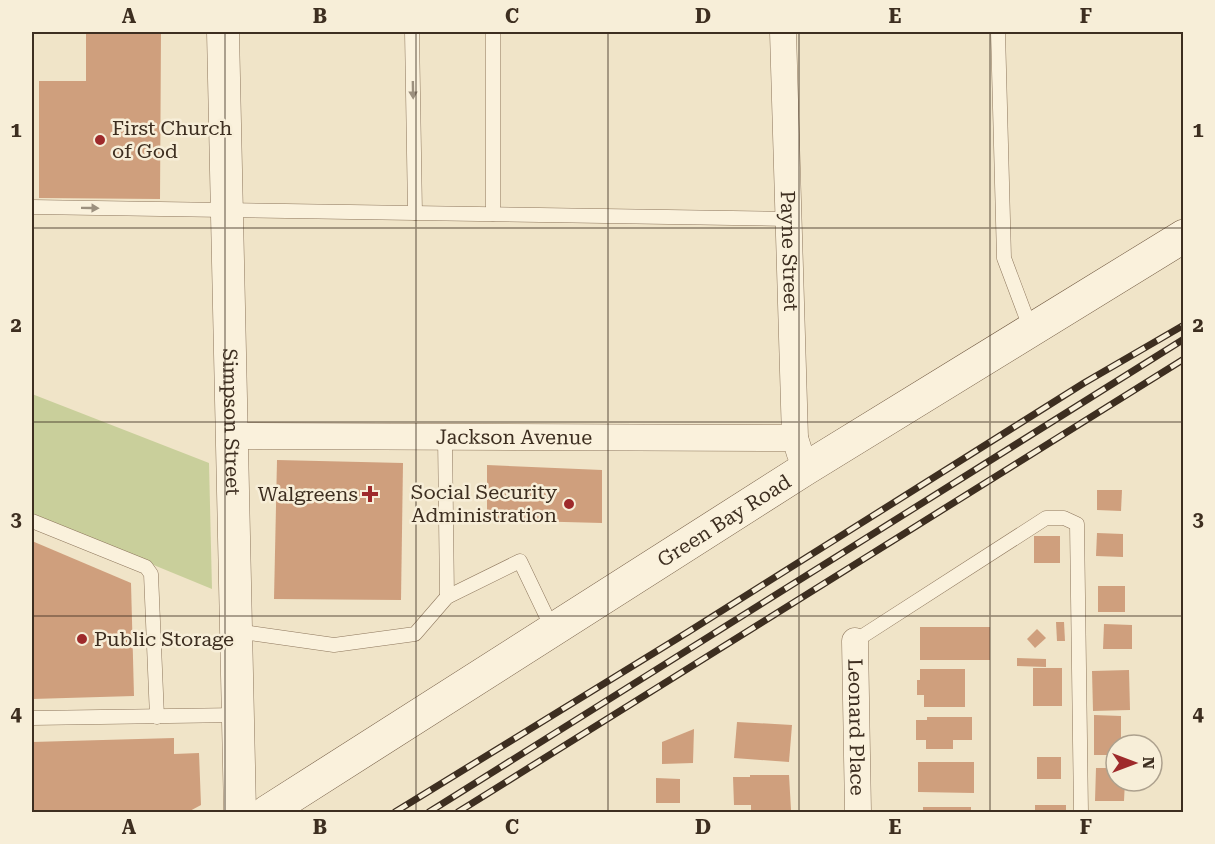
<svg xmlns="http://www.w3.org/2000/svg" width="1215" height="844" font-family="'Roboto Serif',serif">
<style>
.green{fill:#c9cf9b}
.building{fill:#cf9f7d}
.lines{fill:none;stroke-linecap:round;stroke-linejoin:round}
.service-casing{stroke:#8d765c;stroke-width:15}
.minor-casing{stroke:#8d765c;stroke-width:27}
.tertiary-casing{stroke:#8d765c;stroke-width:33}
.secondary-casing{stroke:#6f573f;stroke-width:34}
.service{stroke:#faf1dc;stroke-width:14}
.minor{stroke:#faf1dc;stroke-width:26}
.tertiary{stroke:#faf1dc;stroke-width:32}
.secondary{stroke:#faf1dc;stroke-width:33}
.rail-casing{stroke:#3d2e20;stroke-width:7}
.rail{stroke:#f7eed8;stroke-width:4.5;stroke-dasharray:14;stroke-linecap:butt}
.oneway{fill:#9c907e}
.grid{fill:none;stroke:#3d2e20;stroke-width:1.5;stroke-opacity:0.55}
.poi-dot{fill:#9e2a2b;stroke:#f7eed8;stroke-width:2}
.labels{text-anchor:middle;stroke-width:5;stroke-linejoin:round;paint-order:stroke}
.poi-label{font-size:20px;fill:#3d2e20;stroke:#f7eed8;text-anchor:start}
.street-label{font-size:20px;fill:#3d2e20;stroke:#f7eed8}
.neatline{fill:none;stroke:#3d2e20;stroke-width:2}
.grid-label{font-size:20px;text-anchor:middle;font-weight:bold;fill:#3d2e20}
</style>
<rect width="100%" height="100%" fill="#f0e4c8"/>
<polygon class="green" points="32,394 209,463 212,589 32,515"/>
<g class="building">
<polygon points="86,32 161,32 160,199 39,198 39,81 86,81"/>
<polygon points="277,460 403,463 401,600 274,599"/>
<polygon points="487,465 602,470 602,523 487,520"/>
<polygon points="1097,490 1122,490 1121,511 1097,510"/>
<polygon points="1097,533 1123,534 1123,557 1096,556"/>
<rect x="1034" y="536" width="26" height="27"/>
<polygon points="32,541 131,583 134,696 32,699"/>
<rect x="1098" y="586" width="27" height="26"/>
<polygon points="1056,622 1064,622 1065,641 1057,641"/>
<polygon points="1104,624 1132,625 1132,649 1103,649"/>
<rect x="920" y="627" width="70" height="33"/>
<polygon points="1037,629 1046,638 1035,648 1027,639"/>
<polygon points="1017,658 1046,659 1046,667 1017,666"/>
<rect x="1033" y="668" width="29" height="38"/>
<polygon points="920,669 965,669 965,707 924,707 924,695 917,695 917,680 920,680"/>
<polygon points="1129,670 1130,710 1093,711 1092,671"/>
<polygon points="1094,715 1121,716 1121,745 1116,745 1116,755 1094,755"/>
<polygon points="927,717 972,717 972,740 953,740 953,749 926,749 926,740 916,740 916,720 927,720"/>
<polygon points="737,722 792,725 789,762 734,758"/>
<polygon points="694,729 693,763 662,764 662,742"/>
<polygon points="174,738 174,754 199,753 201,805 188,812 32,812 32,742"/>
<rect x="1037" y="757" width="24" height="22"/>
<polygon points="918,762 974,762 974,793 918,792"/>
<polygon points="1096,768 1116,768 1116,781 1125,781 1124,801 1095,801"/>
<polygon points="750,775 789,775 791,810 751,810 751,805 734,805 733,777 750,777"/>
<polygon points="656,778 680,779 680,803 656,803"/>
<rect x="1035" y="805" width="31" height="7"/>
<rect x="923" y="807" width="48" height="5"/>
</g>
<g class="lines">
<g class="service-casing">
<g id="service">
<polyline points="412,32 415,213"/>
<polyline points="493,32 493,214"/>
<polyline points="998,32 1004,258 1031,330"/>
<polyline points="32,207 789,219"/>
<polyline points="445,437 447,597"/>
<polyline points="32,521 146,567 151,574 157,717"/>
<polyline points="236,631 334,645 415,634 447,597 520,561 553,630"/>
<polyline points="855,641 1046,518 1064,518 1077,524 1081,812"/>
<polyline points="32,718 238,715"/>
</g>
</g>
<g class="minor-casing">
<g id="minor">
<path id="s1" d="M783 32 795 438 800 454"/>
<path id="s2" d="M232 436 795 438"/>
<path id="s3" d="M855 641 858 812"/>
</g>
</g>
<g class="tertiary-casing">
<g id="tertiary">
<path id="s4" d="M223 32 240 812"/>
</g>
</g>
<g class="secondary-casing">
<g id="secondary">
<path id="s5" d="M267 812 805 469 1184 236"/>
</g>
</g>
<use href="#service" class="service"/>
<use href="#minor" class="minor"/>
<use href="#tertiary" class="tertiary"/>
<use href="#secondary" class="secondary"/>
<g class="rail-casing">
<g id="rail">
<polyline points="395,812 688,632 1084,383 1184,325"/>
<polyline points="429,812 1184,339"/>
<polyline points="458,812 1184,359"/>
</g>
</g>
<use href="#rail" class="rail"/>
</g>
<defs><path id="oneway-solid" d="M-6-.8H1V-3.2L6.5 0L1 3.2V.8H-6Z" transform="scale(1.5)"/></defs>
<g class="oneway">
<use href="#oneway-solid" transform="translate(413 90) rotate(89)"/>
<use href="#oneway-solid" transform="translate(90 208) rotate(1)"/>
</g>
<path class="grid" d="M225 32V812M416 32V812M608 32V812M799 32V812M990 32V812M32 228H1184M32 422H1184M32 616H1184"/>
<g class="poi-dot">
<circle cx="100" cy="140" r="6"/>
<path d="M367 485h6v6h6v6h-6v6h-6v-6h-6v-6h6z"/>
<circle cx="569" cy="504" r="6"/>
<circle cx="82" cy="639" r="6"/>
</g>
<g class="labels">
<g class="poi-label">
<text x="112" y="135">First Church<tspan x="112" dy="23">of God</tspan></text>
<text x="557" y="499" text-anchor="end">Social Security<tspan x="557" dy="23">Administration</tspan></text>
<text x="358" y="501" text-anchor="end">Walgreens</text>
<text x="94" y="646">Public Storage</text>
</g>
<g class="street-label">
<text dy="7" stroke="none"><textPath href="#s1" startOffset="219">Payne Street</textPath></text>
<text dy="7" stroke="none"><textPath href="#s4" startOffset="390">Simpson Street</textPath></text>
<text dy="7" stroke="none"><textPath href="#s2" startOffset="282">Jackson Avenue</textPath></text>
<text dy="7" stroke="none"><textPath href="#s5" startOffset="542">Green Bay Road</textPath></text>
<text dy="7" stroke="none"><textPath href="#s3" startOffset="86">Leonard Place</textPath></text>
</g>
</g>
<rect width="1215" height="844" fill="none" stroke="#f7eed8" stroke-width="66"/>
<g transform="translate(1134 763) rotate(90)"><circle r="28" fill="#f7eed8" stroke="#ada18e" stroke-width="1.5"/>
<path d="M0-4.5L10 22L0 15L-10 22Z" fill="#9e2a2b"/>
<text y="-9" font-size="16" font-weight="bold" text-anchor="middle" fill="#3d2e20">N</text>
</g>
<rect x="33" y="33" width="1149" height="778" class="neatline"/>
<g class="grid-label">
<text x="129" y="23">A</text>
<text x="320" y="23">B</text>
<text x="512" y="23">C</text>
<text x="703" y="23">D</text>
<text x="895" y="23">E</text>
<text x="1086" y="23">F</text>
<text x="16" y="137">1</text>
<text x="1198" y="137">1</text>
<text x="16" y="332">2</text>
<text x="1198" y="332">2</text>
<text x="16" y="526">3</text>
<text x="1198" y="526">3</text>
<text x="16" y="721">4</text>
<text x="1198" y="721">4</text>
<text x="129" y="834">A</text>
<text x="320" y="834">B</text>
<text x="512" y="834">C</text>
<text x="703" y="834">D</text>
<text x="895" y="834">E</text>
<text x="1086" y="834">F</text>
</g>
</svg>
